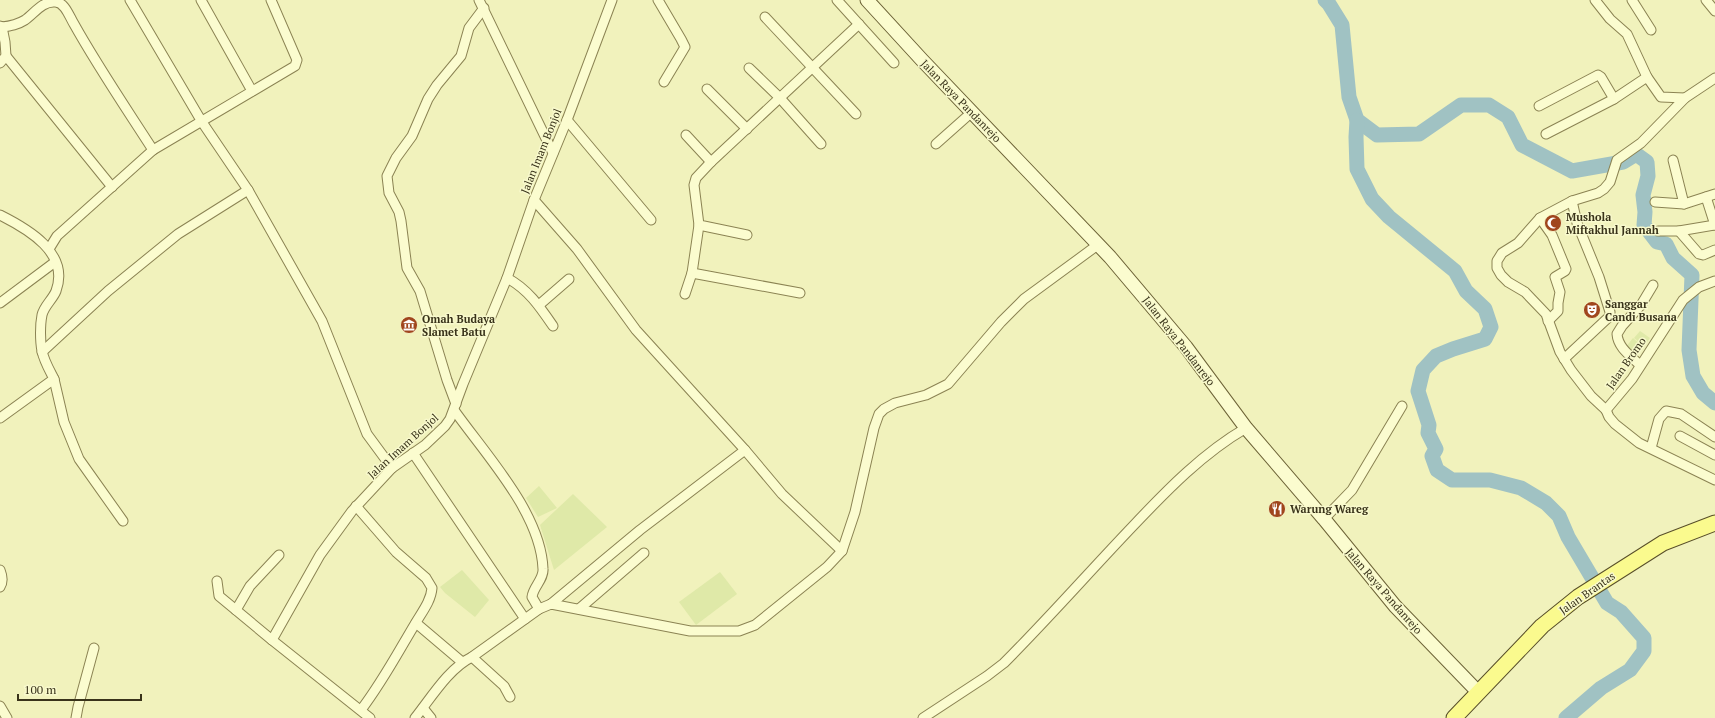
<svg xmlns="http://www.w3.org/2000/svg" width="1715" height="718" font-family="'PT Serif',serif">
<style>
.farmland{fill:#dfe9a8}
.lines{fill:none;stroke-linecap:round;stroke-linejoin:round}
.river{stroke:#a0c2c3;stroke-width:15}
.street-casing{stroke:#8b8353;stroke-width:11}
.secondary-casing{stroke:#6d6337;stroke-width:15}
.primary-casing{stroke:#584e29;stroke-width:17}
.street{stroke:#fbfccf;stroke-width:9}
.secondary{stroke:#fbfccf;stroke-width:13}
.primary{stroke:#fafa8e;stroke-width:15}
.labels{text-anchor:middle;stroke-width:3;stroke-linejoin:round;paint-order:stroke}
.street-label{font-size:11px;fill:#39331a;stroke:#f8f9cc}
.poi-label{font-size:11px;font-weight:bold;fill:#39331a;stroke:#f8f9cc;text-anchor:start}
</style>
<rect width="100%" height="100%" fill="#f1f2bc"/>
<g class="farmland">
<polygon points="1640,331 1650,338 1644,346 1634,338"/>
<polygon points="1633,338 1642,346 1634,356 1625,348"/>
<polygon points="539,486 557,508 538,517 526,498"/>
<polygon points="573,494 607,527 554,570 540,525"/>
<polygon points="462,570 489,600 475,617 445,593 440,587"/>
<polygon points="720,572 737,594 696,625 679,602"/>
</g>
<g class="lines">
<g class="river">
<polyline points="1325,0 1329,4 1342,25 1349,97 1357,120 1377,135 1419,134 1461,105 1489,105 1508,117 1522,145 1572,171 1623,162 1636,154 1647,162 1648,176 1643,195 1645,212 1644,225 1657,242 1666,244 1673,258 1692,275 1689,350 1693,376 1703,393 1715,403"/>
<polyline points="1357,120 1356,137 1357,169 1372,199 1389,217 1455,271 1466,291 1485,309 1491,327 1485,339 1453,349 1436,356 1423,370 1418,391 1429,425 1428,433 1436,449 1432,456 1437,470 1452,480 1490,480 1521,488 1546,503 1559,516 1568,537 1607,603 1621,612 1644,638 1644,651 1630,670 1601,688 1566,718"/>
</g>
<g class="street-casing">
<g id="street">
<polyline points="130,0 202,122 248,190 322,321 367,434 392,468"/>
<polyline points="201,0 252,91"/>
<polyline points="479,0 553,153"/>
<polyline points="658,0 681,39 685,47 664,82"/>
<polyline points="837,0 894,63"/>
<polyline points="1632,0 1651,30"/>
<polyline points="1706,0 1715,11"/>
<polyline points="765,17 856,114"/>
<polyline points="0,26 2,27 5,42 6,56 0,63"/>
<path d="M2 27C11 26 17 25 25 20 34 14 42 1 55 2 65 2 69 16 74 24 98 67 126 108 153 150"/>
<polyline points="6,56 112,187"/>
<polyline points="749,68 780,98 821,144"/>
<polyline points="1647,77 1661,97 1685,98"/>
<polyline points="1715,78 1685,98 1641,143 1617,160 1610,182 1604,189 1598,193 1572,201 1540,218 1518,243 1502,253 1497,261 1497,268 1501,275 1508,282 1525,292 1546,314 1560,352 1571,370 1591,396 1606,410 1609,417 1615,424 1639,443 1715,480"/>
<polyline points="707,89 747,129"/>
<polyline points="1539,106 1598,75 1601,77 1614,99"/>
<polyline points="567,120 651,220"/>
<polyline points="1546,134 1614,99 1647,77 1627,34 1610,19 1595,0"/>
<polyline points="686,135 711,162"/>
<polyline points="936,144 972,112"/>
<polyline points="1673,160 1684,204"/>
<polyline points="1706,197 1715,225"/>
<polyline points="534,200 577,249 636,330 745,450 640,530 551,604"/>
<polyline points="1655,202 1684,204 1715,194"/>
<path d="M0 215C28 229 70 253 56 291 53 299 44 306 42 315 40 325 40 341 42 351 44 361 50 371 54 379L0 418"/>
<polyline points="1540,218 1552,235 1566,269 1565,271 1555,277 1560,292 1558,303 1558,311 1548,321"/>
<polyline points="1658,231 1679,231 1715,225"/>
<polyline points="1679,231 1699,254 1703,255 1715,250"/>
<polyline points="747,235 699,225 694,185 696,178 711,162 859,24"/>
<polyline points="49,249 57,236 153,150 295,66 297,60 271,0"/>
<polyline points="692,273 699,225"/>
<path d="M507 278C528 289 540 307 553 326"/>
<polyline points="685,294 692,273 800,293"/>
<polyline points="0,303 55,262"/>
<polyline points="539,305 569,279"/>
<polyline points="42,352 108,291 178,234 248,190"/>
<polyline points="1564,359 1610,316 1610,312 1599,277 1577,223 1572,201"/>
<path d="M1640 365C1631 356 1618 348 1617 334L1622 326 1641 305 1653 285"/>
<polyline points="54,379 64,422 79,459 123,521"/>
<polyline points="456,404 447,380 420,291 407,268 401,221 399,212 389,193 387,176 396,158 412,136 428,99 437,85 461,56 469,28 484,8"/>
<path d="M454 410C485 454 541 513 543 569 544 579 533 587 532 597L539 609"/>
<polyline points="1606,410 1632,379 1683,300 1699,287 1715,281"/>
<polyline points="1680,436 1715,455"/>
<polyline points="1651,448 1659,419 1666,411 1681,414 1715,437"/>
<polyline points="745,450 782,494 842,551"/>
<polyline points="413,453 525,619"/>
<path d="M356 506 396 552 426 578 432 588C431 601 422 612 415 624 397 654 383 681 361 710"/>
<polyline points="1324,519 1352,490 1402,406"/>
<path d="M0 570C2 575 4 581 0 587"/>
<polyline points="217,581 219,596 272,640"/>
<polyline points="579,609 644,553"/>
<polyline points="236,610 250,586 279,555"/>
<polyline points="416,623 462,662"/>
<polyline points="472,657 504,686 510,697"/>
<polyline points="0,706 7,718"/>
<polyline points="423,708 431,718"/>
<polyline points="76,718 78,707 94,648"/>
<polyline points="370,718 272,640 320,555 352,511 392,468 425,445 445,426 450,419 463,384 507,278 534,200 567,120 612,0"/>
<path d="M415 718C431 698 449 668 472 657L539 609 551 604 690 631H739L755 625 827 567 842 551 855 512 874 428 879 414 884 409 895 403 926 395 948 384 1001 322 1024 299 1099 244"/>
<path d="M923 718 987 676 1004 663C1048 619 1090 571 1133 526 1167 490 1203 453 1246 428"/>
</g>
</g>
<g class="secondary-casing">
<polyline id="secondary" points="867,0 922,60 1110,257 1186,347 1246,428 1324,519 1395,606 1478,692"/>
</g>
<g class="primary-casing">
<polyline id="primary" points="1454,718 1542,626 1578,597 1663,543 1715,523"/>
</g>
<use href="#street" class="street"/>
<use href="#secondary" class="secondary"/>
<use href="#primary" class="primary"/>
</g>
<defs>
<g id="mosque-disc" transform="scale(0.9)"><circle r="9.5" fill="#a0461d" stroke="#f8f9cc"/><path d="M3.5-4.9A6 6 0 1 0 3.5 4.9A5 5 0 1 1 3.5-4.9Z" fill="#fff"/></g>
<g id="theatre-disc" transform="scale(0.9)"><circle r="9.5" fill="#a0461d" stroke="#f8f9cc"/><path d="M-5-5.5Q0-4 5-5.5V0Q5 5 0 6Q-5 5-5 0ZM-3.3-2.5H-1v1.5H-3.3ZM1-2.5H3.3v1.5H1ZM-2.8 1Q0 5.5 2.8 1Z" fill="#fff"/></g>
<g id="museum-disc" transform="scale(0.9)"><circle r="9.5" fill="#a0461d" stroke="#f8f9cc"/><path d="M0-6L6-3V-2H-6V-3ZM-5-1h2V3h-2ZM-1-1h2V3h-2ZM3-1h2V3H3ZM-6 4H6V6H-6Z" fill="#fff"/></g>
<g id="restaurant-disc" transform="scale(0.9)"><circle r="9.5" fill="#a0461d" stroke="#f8f9cc"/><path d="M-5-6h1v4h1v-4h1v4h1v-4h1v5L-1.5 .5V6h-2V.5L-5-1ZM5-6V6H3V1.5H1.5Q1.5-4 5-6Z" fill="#fff"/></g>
</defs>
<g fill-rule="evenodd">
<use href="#mosque-disc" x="1553" y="223"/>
<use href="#theatre-disc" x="1592" y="310"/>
<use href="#museum-disc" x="409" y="325"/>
<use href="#restaurant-disc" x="1277" y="509"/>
</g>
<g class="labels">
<g class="street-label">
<text transform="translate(961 101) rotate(46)" y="4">Jalan Raya Pandanrejo</text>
<text transform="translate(541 151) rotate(-68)" y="4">Jalan Imam Bonjol</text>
<text transform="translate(1179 341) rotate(52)" y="4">Jalan Raya Pandanrejo</text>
<text transform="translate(1626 363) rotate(-55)" y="4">Jalan Bromo</text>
<text transform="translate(403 446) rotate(-42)" y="4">Jalan Imam Bonjol</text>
<text transform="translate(1384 591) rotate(49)" y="4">Jalan Raya Pandanrejo</text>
<text transform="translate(1587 593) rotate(-35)" y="4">Jalan Brantas</text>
</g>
<g class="poi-label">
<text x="1566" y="221">Mushola<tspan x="1566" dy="13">Miftakhul Jannah</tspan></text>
<text x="1605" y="308">Sanggar<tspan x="1605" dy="13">Candi Busana</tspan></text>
<text x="422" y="323">Omah Budaya<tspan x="422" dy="13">Slamet Batu</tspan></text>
<text x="1290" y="513">Warung Wareg</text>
</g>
</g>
<path d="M18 694v6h123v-6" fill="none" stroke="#39331a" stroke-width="2"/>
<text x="24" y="694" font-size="12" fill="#39331a" stroke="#f8f9cc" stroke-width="3" paint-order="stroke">100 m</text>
</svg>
